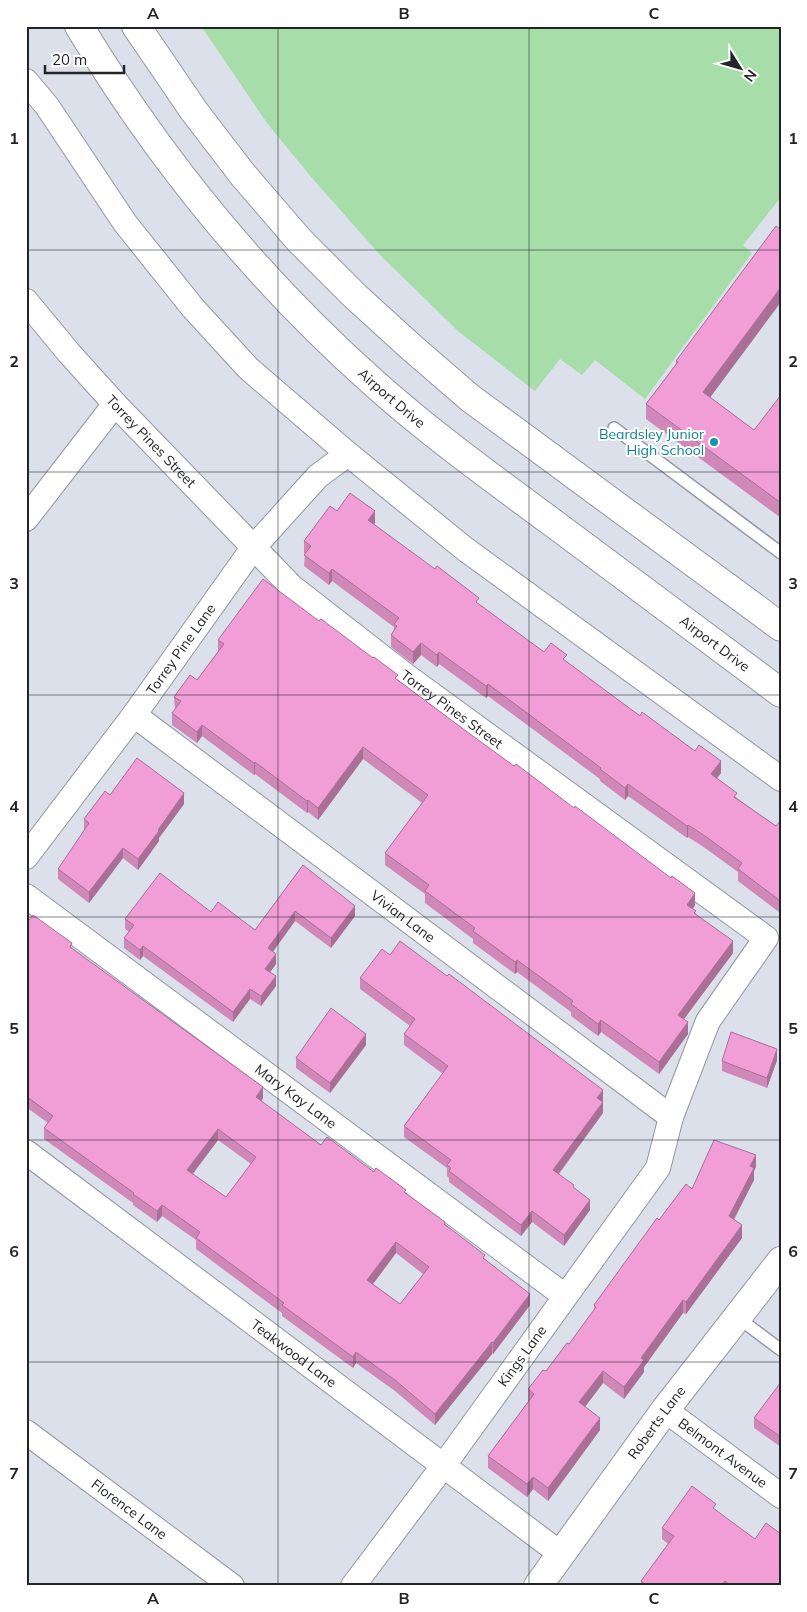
<svg xmlns="http://www.w3.org/2000/svg" width="807" height="1612" font-family="Mulish,sans-serif">
<style>
.green{fill:#a6dda9}
.lines{fill:none;stroke-linecap:round;stroke-linejoin:round}
.lane-casing{stroke:#9296a0;stroke-width:14}
.street-casing{stroke:#9296a0;stroke-width:26}
.secondary-casing{stroke:#9296a0;stroke-width:30}
.lane{stroke:#fff;stroke-width:11}
.street{stroke:#fff;stroke-width:24}
.secondary{stroke:#fff;stroke-width:28}
.wall{fill:#cf88b8;fill-rule:evenodd}
.shaded-wall{fill:#a96f96}
.building{fill:#f19ed6;stroke:#a96f96;fill-rule:evenodd}
.grid{fill:none;stroke:#222428;stroke-width:1;stroke-opacity:0.55}
.culture-dot{fill:#0f9aa8;stroke:#fff;stroke-width:2}
.labels{text-anchor:middle;stroke-width:4;stroke-linejoin:round;paint-order:stroke}
.street-label{font-size:14px;fill:#222428;stroke:#fff}
.culture-label{font-size:14px;fill:#0d838f;stroke:#fff;text-anchor:end}
.neatline{fill:none;stroke:#222428;stroke-width:2}
.grid-label{font-size:16px;text-anchor:middle;font-weight:bold;fill:#222428}
</style>
<rect width="100%" height="100%" fill="#dbe0eb"/>
<polygon class="green" points="201,26 781,26 781,197 743,245 752,253 645,399 595,360 582,375 560,359 535,391 458,331 381,256 312,178 267,123"/>
<g class="lines">
<g class="lane-casing">
<g id="lane">
<polyline points="614,428 781,553"/>
<polyline points="737,1317 781,1350"/>
</g>
</g>
<g class="street-casing">
<g id="street">
<polyline points="26,81 47,106 125,223 193,308 248,368 348,454 465,549 781,779"/>
<path id="s1" d="M26 301 69 353 115 404 292 587 405 675 766 938 708 1021 671 1117 658 1168 444 1465 353 1586"/>
<polyline points="26,519 115,404"/>
<path id="s2" d="M134 715 671 1117"/>
<path id="s3" d="M26 857 134 715 253 548 318 476 348 454"/>
<path id="s4" d="M26 896 565 1296"/>
<path id="s5" d="M26 1152 561 1554"/>
<path id="s6" d="M665 1410 781 1496"/>
<path id="s7" d="M26 1432 232 1586"/>
</g>
</g>
<g class="secondary-casing">
<g id="secondary">
<path id="s8" d="M79 26C159 159 259 281 375 384 431 434 492 478 553 523 629 580 705 636 781 693"/>
<polyline points="136,26 194,111 243,175 299,240 355,296 411,347 470,398 781,627"/>
<path id="s9" d="M538 1586 665 1410 781 1261"/>
</g>
</g>
<use href="#lane" class="lane"/>
<use href="#street" class="street"/>
<use href="#secondary" class="secondary"/>
</g>
<g class="wall">
<polygon points="776,226 710,397 754,430 781,395 781,518 646,419 646,404 676,364 676,361"/>
<polygon points="337,511 375,523 374,524 479,604 544,652 567,662 640,716 721,773 717,778 737,798 776,826 781,820 779,912 738,881 738,872 705,848 688,837 687,838 628,796 625,800 600,781 600,779 488,696 486,698 439,664 437,667 421,655 413,664 391,647 391,635 394,630 394,627 332,581 329,585 304,566 305,554 304,553 304,541"/>
<polygon points="218,640 398,680 695,905 693,909 696,914 733,953 684,1019 688,1034 659,1074 601,1032 598,1036 571,1016 571,1012 517,972 515,974 473,943 473,939 425,903 425,894 385,865 385,853 422,803 363,759 318,820 308,812 307,813 255,774 254,775 202,736 197,743 172,725 172,713 175,709 174,697 197,680 218,651"/>
<polygon points="110,795 184,804 159,838 159,841 138,870 123,858 89,903 58,879 58,869 85,830 84,830 84,819"/>
<polygon points="303,865 355,916 331,948 295,921 273,952 276,964 270,972 276,986 261,1006 250,999 233,1022 143,956 140,960 124,948 124,938 129,932 125,929 125,919 211,912 255,930"/>
<path d="M26 924 72 948 263 1098 261 1101 321 1145 374 1172 406 1193 445 1224 485 1259 530 1305 493 1354H492L435 1425 395 1391 356 1363 353 1368 282 1316V1313L196 1249V1240L162 1216 157 1222 133 1205V1203L44 1139V1128L48 1123 26 1107ZM218 1140 251 1164 226 1197 193 1174ZM396 1253 423 1274 400 1304 373 1284Z"/>
<polygon points="390,955 603,1101 603,1113 559,1174 574,1188 590,1210 564,1246 532,1222 521,1236 449,1182 449,1178 447,1176 447,1168 404,1137 404,1126 443,1074 404,1045 404,1034 410,1026 360,989 360,978"/>
<polygon points="366,1045 330,1093 296,1068 296,1058"/>
<polygon points="777,1060 767,1088 722,1071 722,1061"/>
<polygon points="756,1167 754,1171 754,1180 734,1220 742,1238 686,1314 683,1313 644,1367 644,1372 624,1399 603,1383 584,1407 600,1430 548,1501 533,1489 527,1497 488,1468 488,1456 528,1402 528,1389 546,1371 569,1344 594,1310 594,1305 659,1220 692,1189"/>
<polygon points="781,1382 781,1447 754,1428 754,1418"/>
<polygon points="716,1510 781,1586 641,1586 641,1581 668,1544 662,1539 662,1528"/>
</g>
<g class="shaded-wall">
<polygon points="781,287 781,302 703,407 703,392"/>
<polygon points="375,511 375,523 368,532 368,520"/>
<polygon points="332,569 332,581 329,585 329,573"/>
<polygon points="421,643 421,655 413,664 413,652"/>
<polygon points="439,652 439,664 437,667 437,655"/>
<polygon points="488,684 488,696 486,698 486,686"/>
<polygon points="202,725 202,736 197,743 197,732"/>
<polygon points="363,747 363,759 318,820 318,808"/>
<polygon points="721,761 721,773 711,786 711,774"/>
<polygon points="255,762 255,774 254,775 254,763"/>
<polygon points="628,784 628,796 625,800 625,788"/>
<polygon points="184,793 184,804 159,838 159,841 138,870 138,859 158,830"/>
<polygon points="308,800 308,812 307,813 307,801"/>
<polygon points="688,825 688,837 687,838 687,826"/>
<polygon points="123,848 123,858 89,903 89,892"/>
<polygon points="695,893 695,905 687,917 687,905"/>
<polygon points="781,898 781,910 779,912 779,900"/>
<polygon points="355,906 355,916 331,948 331,938"/>
<polygon points="295,911 295,921 268,958 268,948"/>
<polygon points="733,941 733,953 678,1027 678,1015"/>
<polygon points="143,946 143,956 140,960 140,950"/>
<polygon points="276,954 276,964 265,979 265,969"/>
<polygon points="517,960 517,972 515,974 515,962"/>
<polygon points="276,976 276,986 261,1006 261,996"/>
<polygon points="250,989 250,999 233,1022 233,1012"/>
<polygon points="601,1020 601,1032 598,1036 598,1024"/>
<polygon points="688,1022 688,1034 659,1074 659,1062"/>
<polygon points="366,1034 366,1045 330,1093 330,1083"/>
<polygon points="777,1049 777,1060 767,1088 767,1078"/>
<polygon points="263,1087 263,1098 256,1109 256,1097"/>
<polygon points="603,1090 603,1101 597,1109 597,1098"/>
<polygon points="603,1102 603,1113 553,1181 553,1170"/>
<polygon points="218,1129 218,1140 187,1181 187,1170"/>
<polygon points="756,1155 756,1167 754,1171 754,1180 729,1228 729,1216 750,1166"/>
<polygon points="590,1200 590,1210 564,1246 564,1235"/>
<polygon points="162,1205 162,1216 157,1222 157,1211"/>
<polygon points="532,1211 532,1222 521,1236 521,1225"/>
<polygon points="742,1225 742,1238 686,1314 686,1302"/>
<polygon points="396,1242 396,1253 367,1292 367,1280"/>
<polygon points="530,1294 530,1305 493,1354 493,1343"/>
<polygon points="683,1300 683,1313 644,1367 644,1372 624,1399 624,1387 641,1358"/>
<polygon points="492,1342 492,1354 435,1425 435,1414"/>
<polygon points="356,1352 356,1363 353,1368 353,1357"/>
<polygon points="603,1371 603,1383 579,1415 579,1402"/>
<polygon points="600,1418 600,1430 548,1501 548,1488"/>
<polygon points="533,1477 533,1489 527,1497 527,1484"/>
</g>
<g class="building">
<polygon points="776,226 781,230 781,287 703,392 754,430 781,395 781,503 646,404 678,362 676,361"/>
<polygon points="350,493 375,511 368,520 435,569 437,566 479,598 476,602 544,652 551,643 567,655 563,659 640,716 642,712 695,751 699,745 721,761 711,774 737,793 734,797 776,826 781,820 781,898 779,900 738,869 742,863 705,836 688,825 687,826 628,784 625,788 600,769 601,768 488,684 486,686 439,652 437,655 421,643 413,652 391,635 397,626 394,624 399,618 332,569 329,573 304,555 311,546 304,541 330,506 337,511"/>
<polygon points="263,579 319,621 321,619 373,658 374,657 398,675 395,678 470,734 514,766 516,764 574,808 575,806 671,878 672,876 695,893 687,905 696,911 694,913 733,941 678,1015 688,1022 659,1062 601,1020 598,1024 571,1004 573,1001 517,960 515,962 473,931 475,928 425,891 429,885 385,853 428,795 363,747 318,808 308,800 307,801 255,762 254,763 202,725 197,732 172,713 181,701 174,697 190,675 197,680 224,644 218,640"/>
<polygon points="137,758 184,793 158,830 159,831 138,859 123,848 89,892 58,869 89,823 84,819 105,791 110,795"/>
<polygon points="303,865 355,906 331,938 295,911 268,948 276,954 265,969 276,976 261,996 250,989 233,1012 143,946 140,950 124,938 134,925 125,919 160,873 211,912 218,902 255,930"/>
<path d="M33 915 72 943 70 947 263 1087 256 1097 321 1145 327 1137 374 1172 376 1168 406 1190 404 1192 445 1222 444 1224 485 1255 483 1258 530 1294 493 1343 492 1342 435 1414 395 1380 356 1352 353 1357 282 1305 284 1303 196 1238 200 1232 162 1205 157 1211 133 1194 134 1193 44 1128 53 1116 26 1096V924ZM218 1129 256 1157 226 1197 187 1170ZM396 1242 429 1267 400 1304 367 1280Z"/>
<polygon points="400,941 447,976 449,974 603,1090 597,1098 603,1102 553,1170 574,1185 573,1187 590,1200 564,1235 532,1211 521,1225 449,1171 451,1168 447,1165 451,1160 404,1126 448,1066 404,1034 415,1019 360,978 382,949 390,955"/>
<polygon points="331,1008 366,1034 330,1083 296,1058"/>
<polygon points="731,1032 777,1049 767,1078 722,1061"/>
<polygon points="714,1140 756,1155 750,1166 754,1168 729,1216 742,1225 686,1302 683,1300 641,1358 644,1360 624,1387 603,1371 579,1402 600,1418 548,1488 533,1477 527,1484 488,1456 534,1394 528,1389 543,1370 546,1371 567,1343 569,1344 596,1307 594,1305 657,1218 659,1220 686,1184 692,1189"/>
<polygon points="781,1382 781,1437 754,1418"/>
<polygon points="692,1486 716,1504 713,1508 755,1539 766,1523 781,1534 781,1586 731,1586 725,1581 721,1586 647,1586 641,1581 674,1536 662,1528"/>
</g>
<path class="grid" d="M278 26V1586M529 26V1586M26 250H781M26 472H781M26 695H781M26 917H781M26 1140H781M26 1362H781"/>
<circle class="culture-dot" cx="714" cy="442" r="5"/>
<g class="labels">
<g class="street-label">
<text dy="5" stroke="none"><textPath href="#s8" startOffset="488">Airport Drive</textPath></text>
<text dy="5" stroke="none"><textPath href="#s1" startOffset="188">Torrey Pines Street</textPath></text>
<text dy="5" stroke="none"><textPath href="#s8" startOffset="894">Airport Drive</textPath></text>
<text dy="5" stroke="none"><textPath href="#s3" startOffset="259">Torrey Pine Lane</textPath></text>
<text dy="5" stroke="none"><textPath href="#s1" startOffset="592">Torrey Pines Street</textPath></text>
<text dy="5" stroke="none"><textPath href="#s2" startOffset="336">Vivian Lane</textPath></text>
<text dy="5" stroke="none"><textPath href="#s4" startOffset="336">Mary Kay Lane</textPath></text>
<text dy="5" stroke="none"><textPath href="#s5" startOffset="335">Teakwood Lane</textPath></text>
<text transform="translate(522 1356) rotate(-54)" y="5">Kings Lane</text>
<text dy="5" stroke="none"><textPath href="#s9" startOffset="202">Roberts Lane</textPath></text>
<text dy="5" stroke="none"><textPath href="#s6" startOffset="72">Belmont Avenue</textPath></text>
<text dy="5" stroke="none"><textPath href="#s7" startOffset="129">Florence Lane</textPath></text>
</g>
<g class="culture-label">
<text x="704" y="439">Beardsley Junior<tspan x="704" dy="16">High School</tspan></text>
</g>
</g>
<rect width="807" height="1612" fill="none" stroke="#ffffff" stroke-width="55"/>
<g transform="translate(740 68) rotate(127)" stroke="#ffffff" stroke-width="4" paint-order="stroke">
<path d="M0-4L9 19L0 12L-9 19Z" fill="#222428"/>
<text y="-8" font-size="14" font-weight="bold" text-anchor="middle" fill="#222428">N</text>
</g>
<path d="M45 65v8h79v-8" fill="none" stroke="#222428" stroke-width="2.5"/>
<text x="52" y="65" font-size="15" fill="#222428" stroke="#ffffff" stroke-width="4" paint-order="stroke">20 m</text>
<rect x="28" y="28" width="752" height="1556" class="neatline"/>
<g class="grid-label">
<text x="153" y="19">A</text>
<text x="404" y="19">B</text>
<text x="654" y="19">C</text>
<text x="14" y="144">1</text>
<text x="793" y="144">1</text>
<text x="14" y="367">2</text>
<text x="793" y="367">2</text>
<text x="14" y="589">3</text>
<text x="793" y="589">3</text>
<text x="14" y="812">4</text>
<text x="793" y="812">4</text>
<text x="14" y="1034">5</text>
<text x="793" y="1034">5</text>
<text x="14" y="1257">6</text>
<text x="793" y="1257">6</text>
<text x="14" y="1479">7</text>
<text x="793" y="1479">7</text>
<text x="153" y="1604">A</text>
<text x="404" y="1604">B</text>
<text x="654" y="1604">C</text>
</g>
</svg>
